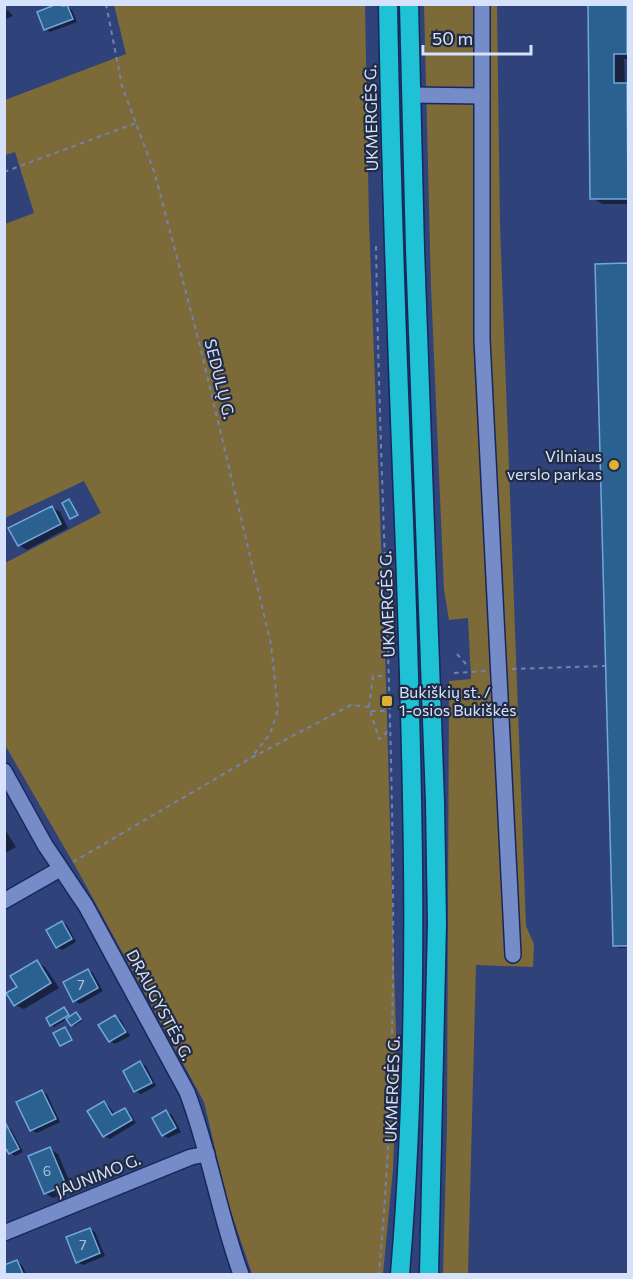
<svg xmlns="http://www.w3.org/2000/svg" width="633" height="1279" font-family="Commissioner,sans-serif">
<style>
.green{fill:#7d6a39}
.shadow{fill:#0007}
.building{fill:#2b6191;stroke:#71a8dc;stroke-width:1.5}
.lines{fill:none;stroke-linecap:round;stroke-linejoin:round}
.minor-casing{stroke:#18275b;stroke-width:18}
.highway-casing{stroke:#18275b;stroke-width:21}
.path{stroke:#7383ae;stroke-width:2;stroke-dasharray:4.5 4.5;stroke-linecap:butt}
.minor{stroke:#758cc9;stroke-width:15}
.highway{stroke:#1fc2d5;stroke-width:18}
.poi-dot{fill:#deb133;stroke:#212b44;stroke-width:2}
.labels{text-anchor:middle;stroke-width:4.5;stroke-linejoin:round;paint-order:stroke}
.number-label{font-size:14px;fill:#abc1e1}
.street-label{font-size:16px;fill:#d6e1fc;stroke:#212b44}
.poi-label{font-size:16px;fill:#d6e1fc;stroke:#212b44;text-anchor:end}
</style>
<rect width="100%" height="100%" fill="#2f4279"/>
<g class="green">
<polygon points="114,5 365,5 369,222 385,649 397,1069 393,1169 383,1274 252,1274 228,1203 204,1102 78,871 5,745 5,563 101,513 84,481 5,518 5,224 34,213 15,152 5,155 5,100 126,54"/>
<polygon points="424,5 497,5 500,225 526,926 534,944 533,967 476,965 468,1274 443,1274 447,1124 449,681 471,679 468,618 449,620 444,590 431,287"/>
</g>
<g class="shadow">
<polygon points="62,4 72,10 77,22 50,32 45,29"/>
<polygon points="590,6 628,7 628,59 624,59 625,85 628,86 628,204 603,204 591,198"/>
<polygon points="8,10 13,16 5,19 4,12"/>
<polygon points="596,265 628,265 628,948 619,948 614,945"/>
<polygon points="52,507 60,512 68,528 27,550 19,545"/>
<polygon points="4,828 16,847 4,854"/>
<polygon points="62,922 67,925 76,942 62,950 57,947"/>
<polygon points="37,962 45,967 59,988 24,1009 15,1005"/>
<polygon points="88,970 93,973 103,991 80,1004 75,1001"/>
<polygon points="64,1009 71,1018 76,1014 82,1021 74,1026 67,1019 54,1027 52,1025 48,1019"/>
<polygon points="115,1016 121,1020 130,1036 115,1044 110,1041"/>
<polygon points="140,1063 146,1066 156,1086 141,1094 135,1091"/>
<polygon points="42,1091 47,1094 60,1122 37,1133 31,1130"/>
<polygon points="104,1103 109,1106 115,1115 125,1110 130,1113 136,1123 110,1139 104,1136"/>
<polygon points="166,1112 172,1115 181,1132 168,1138 163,1135"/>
<polygon points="4,1126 11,1129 23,1152 15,1156 10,1153 4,1143"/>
<polygon points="50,1149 58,1154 73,1190 53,1198 45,1193"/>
<polygon points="90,1229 95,1232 105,1256 83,1265 77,1262"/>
<polygon points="17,1262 22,1265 26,1274 4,1274 4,1267"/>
</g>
<g class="building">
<polygon points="57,4 63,4 63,6 67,5 73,19 44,30 37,12"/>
<polygon points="588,4 627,4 627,54 614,54 614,83 627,83 628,199 590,199"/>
<polygon points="628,263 628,946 613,946 595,264"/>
<polygon points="69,499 78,515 70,519 62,503"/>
<polygon points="52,506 61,524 18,546 8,528"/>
<polygon points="62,921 72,939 56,948 46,930"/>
<polygon points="37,960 51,983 14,1006 6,993 17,987 10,976"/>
<polygon points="88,969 98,988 73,1002 63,982"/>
<polygon points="64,1007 69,1015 50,1026 46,1018"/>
<polygon points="76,1012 81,1019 71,1026 66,1019"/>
<polygon points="115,1015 126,1032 109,1042 98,1025"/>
<polygon points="65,1027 72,1040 60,1046 53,1033"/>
<polygon points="140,1061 152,1083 134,1092 123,1071"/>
<polygon points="42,1090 56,1119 30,1131 16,1102"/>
<polygon points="104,1101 112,1115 125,1108 132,1120 103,1137 87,1111"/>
<polygon points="166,1110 176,1128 162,1136 152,1118"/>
<polygon points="6,1124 19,1149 9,1154 4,1146"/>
<polygon points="50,1147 66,1185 44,1194 28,1156"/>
<polygon points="90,1228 100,1253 76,1263 66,1237"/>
<polygon points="17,1260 23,1274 4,1274 4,1265"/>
</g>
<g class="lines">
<g class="minor-casing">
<g id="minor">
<polyline points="482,4 482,340 513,955"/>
<polyline points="411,95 482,96"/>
<path d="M4 771 45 845 86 906 187 1092C210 1152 219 1215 241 1274"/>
<polyline points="4,901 60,869"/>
<polyline points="4,1233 191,1157 207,1154"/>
</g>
</g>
<g class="highway-casing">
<g id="highway">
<path d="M388 4C391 177 397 349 404 522 413 773 421 1024 400 1274"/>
<polyline points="409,4 415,249 435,802 437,923 429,1274"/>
</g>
</g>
<g class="path">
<polyline points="106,4 122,86 155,174 200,346 271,644 278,710 270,734 251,758"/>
<polyline points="4,172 136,123"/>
<path d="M376 246C381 589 410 932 379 1274"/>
<polyline points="457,654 466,664"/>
<polyline points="512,669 605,666"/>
<polyline points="454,673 486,671"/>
<polyline points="369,707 373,676 383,676"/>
<polyline points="371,711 389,711"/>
<polyline points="73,862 251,758 351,705 369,707 379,739 384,736 390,726"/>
</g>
<use href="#minor" class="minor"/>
<use href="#highway" class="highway"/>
</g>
<g class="poi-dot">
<circle cx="614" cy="465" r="6"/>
<rect x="381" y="695" width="12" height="12" rx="3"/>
</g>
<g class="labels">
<g class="number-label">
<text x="81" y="990">7</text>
<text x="47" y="1176">6</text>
<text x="83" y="1250">7</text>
</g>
<g class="street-label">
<text transform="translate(371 118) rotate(-91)" y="6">UKMERGĖS G.</text>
<text transform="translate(220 379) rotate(76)" y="6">SEDULŲ G.</text>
<text transform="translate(387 604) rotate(-92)" y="6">UKMERGĖS G.</text>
<text transform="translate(160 1005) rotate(62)" y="6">DRAUGYSTĖS G.</text>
<text transform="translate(392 1089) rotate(-88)" y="6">UKMERGĖS G.</text>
<text transform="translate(98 1175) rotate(-22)" y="6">JAUNIMO G.</text>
</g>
<g class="poi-label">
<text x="602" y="462">Vilniaus<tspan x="602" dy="18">verslo parkas</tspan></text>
<text x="399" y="698" text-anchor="start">Bukiškių st. /<tspan x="399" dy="18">1-osios Bukiškės</tspan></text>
</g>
</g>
<rect width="633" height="1279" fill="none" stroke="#d6e1fc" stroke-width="12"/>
<path d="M423 45v9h108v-9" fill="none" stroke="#d6e1fc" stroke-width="3"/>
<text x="432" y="45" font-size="18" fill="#d6e1fc" stroke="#212b44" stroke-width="4.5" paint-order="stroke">50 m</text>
</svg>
